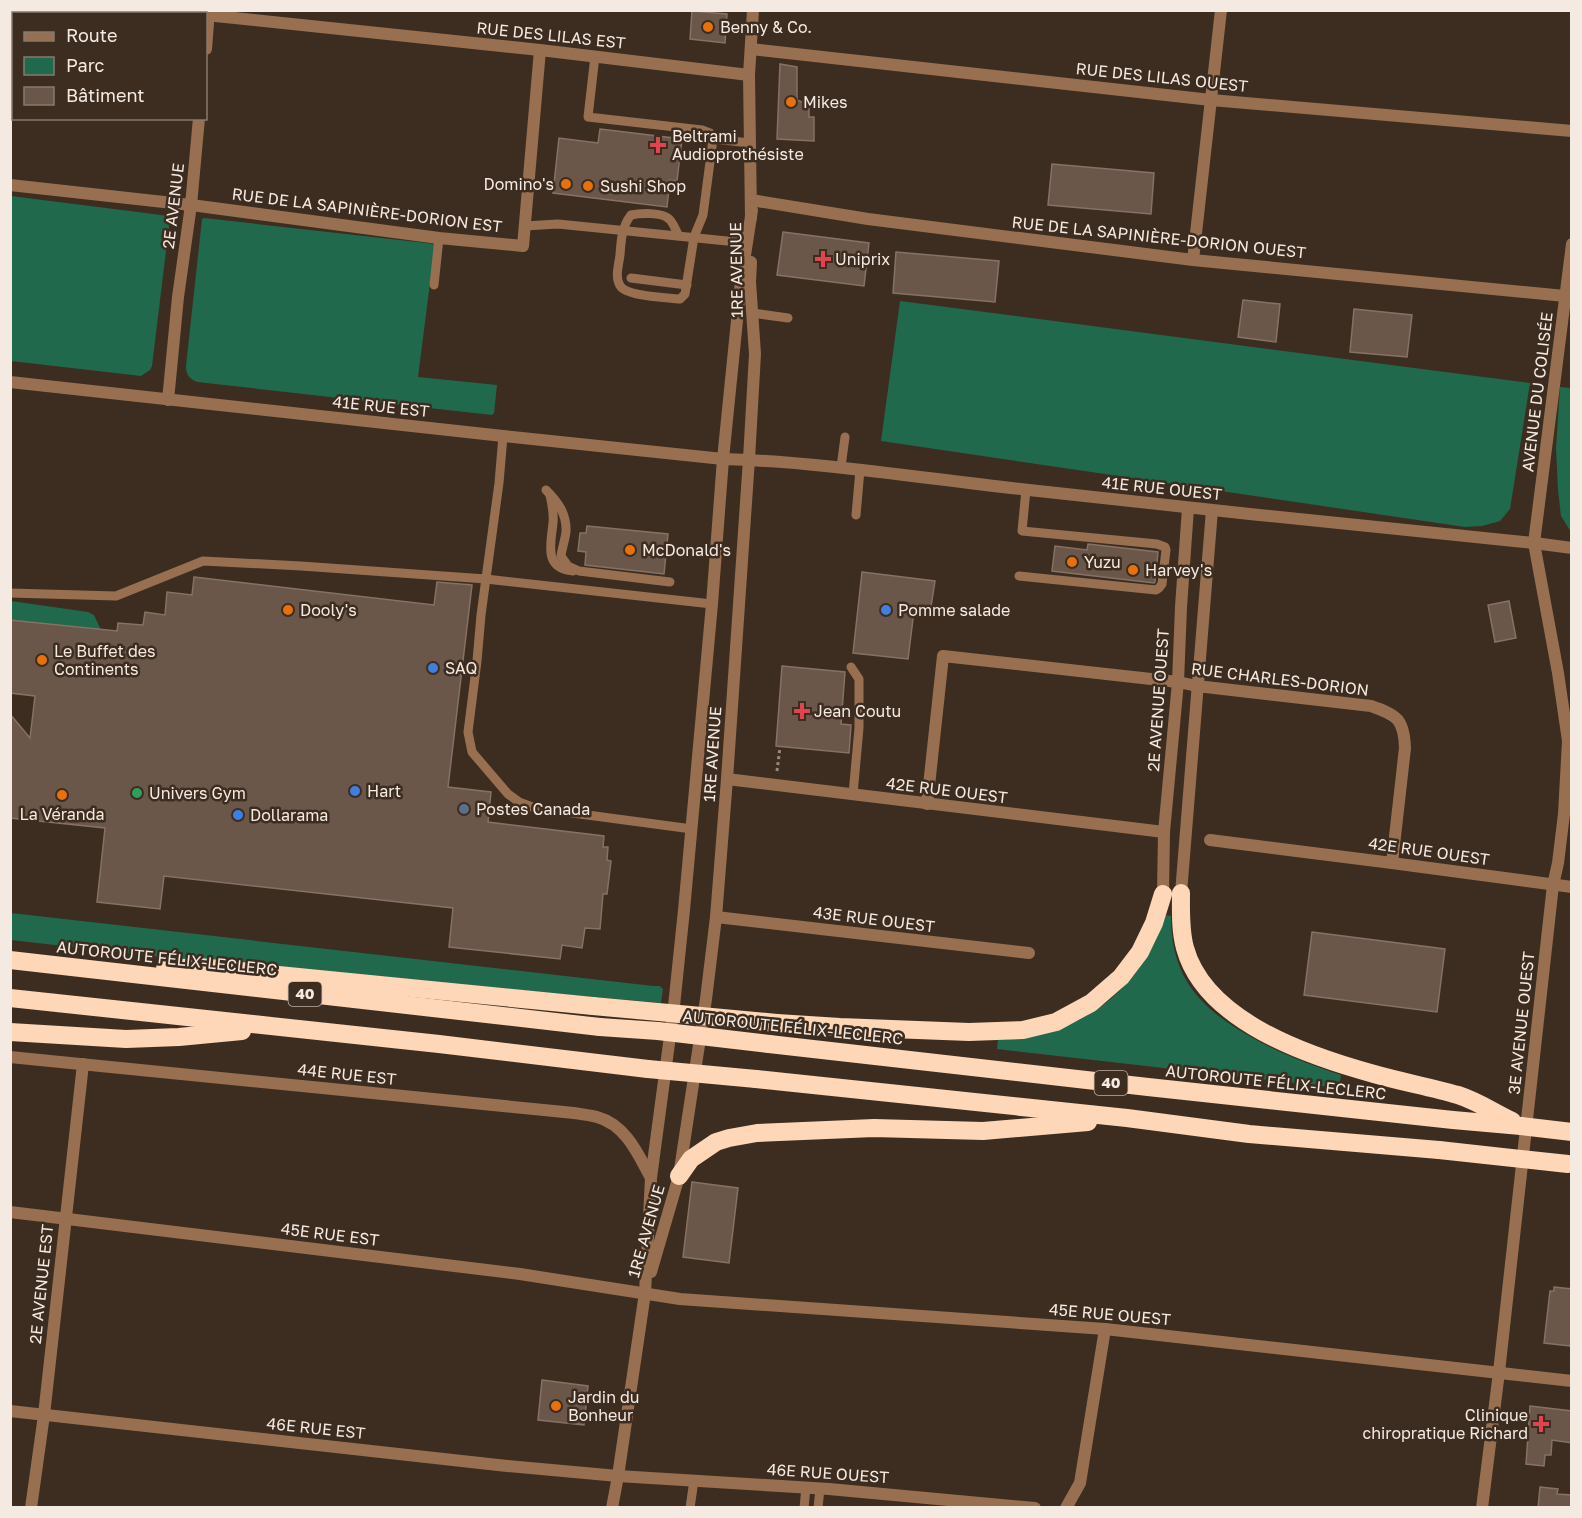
<svg xmlns="http://www.w3.org/2000/svg" width="1582" height="1518" font-family="'Golos Text',sans-serif">
<style>
.green{fill:#20694d}
.building{fill:#6a574a;stroke:#857264;stroke-width:1.5}
.lines{fill:none;stroke-linecap:round;stroke-linejoin:round}
.path{stroke:#978a7f;stroke-width:3;stroke-dasharray:3 3;stroke-linecap:butt}
.service{stroke:#987051;stroke-width:9}
.minor{stroke:#987051;stroke-width:12}
.tertiary{stroke:#987051;stroke-width:12}
.motorway{stroke:#fed6b8;stroke-width:18}
.motorway-bridge{stroke:#fed6b8;stroke-width:18}
.food-dot{fill:#e8710a;stroke:#3d2d20;stroke-width:2}
.health-dot{fill:#e0444e;stroke:#3d2d20;stroke-width:2}
.shop-dot{fill:#3f7fe0;stroke:#3d2d20;stroke-width:2}
.leisure-dot{fill:#2e9e5b;stroke:#3d2d20;stroke-width:2}
.service-dot{fill:#5c6f8a;stroke:#3d2d20;stroke-width:2}
.labels{text-anchor:middle;stroke-width:5;stroke-linejoin:round;paint-order:stroke}
.shield{fill:#3d2d20;stroke:#beb1a8;stroke-width:1.5}
.shield-label{font-size:15px;font-weight:bold;fill:#f5eae2}
.poi-label{font-size:16px;fill:#f5eae2;stroke:#3d2d20;text-anchor:start}
.street-label{font-size:16px;fill:#f5eae2;stroke:#3d2d20}
</style>
<rect width="100%" height="100%" fill="#3d2d20"/>
<g class="green">
<polygon points="11,196 169,216 170,218 152,366 150,370 141,376 11,361"/>
<path d="M204 218 435 244 418 377 497 385 494 413 492 415 197 382C189 379 186 374 186 366L202 219Z"/>
<polygon points="900,301 1530,383 1510,509 1500,521 1482,526 1465,527 881,441"/>
<polygon points="1560,387 1571,388 1571,532 1561,516 1558,490 1556,448"/>
<polygon points="11,601 88,612 94,615 101,630 11,620"/>
<polygon points="11,913 653,986 660,986 663,989 661,1003 204,962 11,940"/>
<path d="M1166 915 1171 916C1171 979 1201 1009 1253 1038 1281 1054 1311 1065 1341 1075L1339 1088 997 1049 998 1040C1079 1037 1140 992 1166 915Z"/>
</g>
<g class="building">
<polygon points="692,11 727,14 725,43 690,39"/>
<polygon points="780,64 797,67 797,100 809,105 809,117 814,117 814,141 777,139"/>
<polygon points="600,129 682,139 677,181 670,180 667,207 553,193 559,138 598,143"/>
<polygon points="1052,164 1154,173 1151,214 1048,205"/>
<polygon points="783,232 869,243 864,286 777,275"/>
<polygon points="896,252 999,261 995,302 893,293"/>
<polygon points="1243,300 1280,304 1276,342 1238,337"/>
<polygon points="1354,309 1412,315 1407,357 1350,352"/>
<polygon points="587,526 668,534 664,574 585,565 586,552 578,551 580,533 586,533"/>
<polygon points="1088,544 1158,552 1155,582 1154,583 1052,571 1055,546 1087,550"/>
<polygon points="862,572 935,581 930,613 914,611 908,659 853,653"/>
<polygon points="194,577 434,605 437,582 472,585 448,787 491,792 488,822 604,836 603,847 608,847 607,860 611,861 607,894 603,894 600,929 585,928 582,948 562,945 560,959 449,947 453,908 164,876 160,909 97,902 105,828 10,818 10,714 30,738 35,696 10,693 10,620 117,631 118,623 143,625 145,612 165,615 167,592 192,595"/>
<polygon points="1509,601 1516,638 1495,642 1488,605"/>
<polygon points="782,666 845,672 841,724 851,725 849,753 776,746"/>
<polygon points="1312,932 1445,949 1437,1012 1304,995"/>
<polygon points="692,1182 738,1188 729,1263 683,1257"/>
<polygon points="1554,1287 1572,1289 1572,1334 1570,1346 1544,1343 1550,1291 1554,1291"/>
<polygon points="542,1380 588,1386 584,1425 538,1420"/>
<polygon points="1530,1406 1572,1411 1572,1443 1552,1440 1551,1455 1545,1455 1544,1466 1526,1464"/>
<polygon points="1540,1487 1558,1489 1557,1494 1572,1495 1572,1508 1538,1508"/>
</g>
<g class="lines">
<polyline class="path" points="777,771 780,747"/>
<g class="service">
<polyline points="595,56 588,117 702,130 710,133 713,139"/>
<polyline points="525,226 558,224 747,243"/>
<path d="M679 236C676 231 673 222 669 219 662 212 640 213 631 215 622 226 621 240 620 255 619 264 614 278 621 287 628 296 668 298 680 299L685 294 694 237 703 215 713 139 750 143"/>
<polyline points="631,278 687,285"/>
<polyline points="434,285 439,238"/>
<polyline points="752,313 788,318"/>
<polyline points="503,436 499,483 481,615 477,661 468,732 472,752 508,794 519,802 535,808 692,829"/>
<polyline points="841,467 845,437"/>
<path d="M546 490C558 502 567 514 566 532 565 540 562 548 561 556L568 566 579 571 670 582"/>
<path d="M550 495C552 504 554 513 553 523 551 544 543 568 573 571"/>
<polyline points="856,515 860,470"/>
<polyline points="1019,576 1156,590 1159,588 1162,584 1166,550 1165,547 1157,544 1022,531 1026,490"/>
<polyline points="10,593 116,596 203,561 301,566 486,579 712,604"/>
<polyline points="851,667 859,679 859,728 853,794"/>
<polyline points="690,1508 694,1480"/>
<polyline points="804,1508 806,1487"/>
<polyline points="818,1508 820,1488"/>
</g>
<g class="minor">
<polyline points="167,10 194,14"/>
<polyline points="206,15 540,50 749,75"/>
<polyline points="206,49 209,10"/>
<polyline points="751,49 1211,100 1572,131"/>
<polyline points="10,185 191,205 439,238 523,246 540,50"/>
<polyline points="751,200 868,219 1193,260 1565,296"/>
<polyline points="1193,260 1221,10"/>
<polyline points="168,400 178,297 191,205 199,118"/>
<polyline points="1534,543 1572,548"/>
<polyline points="727,779 1164,832"/>
<path d="M927 804 943 656 1178 682 1197 686 1371 706C1397 715 1404 719 1405 748L1392 863"/>
<polyline points="1210,840 1392,863 1572,887"/>
<polyline points="716,917 1029,953"/>
<path d="M10 1057 574 1113C581 1114 589 1115 597 1117 626 1125 638 1154 651 1178"/>
<polyline points="10,1212 520,1274 680,1299 1105,1329 1572,1381"/>
<polyline points="31,1508 44,1415 83,1064"/>
<polyline points="1066,1508 1080,1483 1105,1329"/>
</g>
<g class="tertiary">
<polyline points="751,218 749,75 753,10"/>
<path d="M10 382 503 436 723 459C825 462 927 479 1029 490 1197 509 1366 526 1534 543"/>
<polyline points="1181,893 1212,510"/>
<polyline points="1163,894 1164,832 1178,682 1181,607 1188,508"/>
<polyline points="651,1272 679,1176 706,999 716,917 727,779 749,459 755,354 750,282 751,262"/>
<polyline points="10,1411 507,1466 618,1476 829,1489 1035,1508"/>
<polyline points="612,1508 618,1476 645,1293 651,1178 674,1006 684,910 712,604 723,459 741,281 752,210"/>
<polyline points="1482,1508 1499,1372 1553,885 1558,863 1564,814 1568,741 1558,673 1534,543 1572,244"/>
</g>
<g class="motorway">
<path d="M1181 893C1181 911 1180 930 1185 948 1205 1021 1308 1056 1374 1074 1402 1082 1431 1087 1458 1095 1477 1101 1495 1113 1512 1121"/>
<polyline points="10,960 600,1027"/>
<polyline points="165,969 199,967 593,1006"/>
<polyline points="10,998 439,1044 648,1069"/>
<polyline points="777,1023 840,1027 969,1032 1023,1030 1056,1022 1091,1003 1121,977 1140,952 1154,923 1163,894"/>
<polyline points="10,1032 126,1039 179,1037 242,1031"/>
<polyline points="769,1044 1148,1087 1453,1120 1521,1126"/>
<polyline points="756,1079 1127,1118 1249,1134 1439,1150"/>
<polyline points="679,1176 691,1159 716,1142 729,1138 757,1133 874,1128 983,1131 1088,1122"/>
</g>
<g class="motorway-bridge">
<polyline points="593,1006 777,1023"/>
<polyline points="600,1027 658,1031 769,1044"/>
<polyline points="648,1069 756,1079"/>
<polyline points="1521,1126 1572,1132"/>
<polyline points="1439,1150 1568,1164"/>
</g>
</g>
<g class="food-dot">
<circle cx="708" cy="27" r="6"/>
<circle cx="791" cy="102" r="6"/>
<circle cx="566" cy="184" r="6"/>
<circle cx="588" cy="186" r="6"/>
<circle cx="630" cy="550" r="6"/>
<circle cx="1072" cy="562" r="6"/>
<circle cx="1133" cy="570" r="6"/>
<circle cx="288" cy="610" r="6"/>
<circle cx="42" cy="660" r="6"/>
<circle cx="62" cy="795" r="6"/>
<circle cx="556" cy="1406" r="6"/>
</g>
<g class="health-dot">
<path d="M655 136h6v6h6v6h-6v6h-6v-6h-6v-6h6z"/>
<path d="M820 250h6v6h6v6h-6v6h-6v-6h-6v-6h6z"/>
<path d="M799 702h6v6h6v6h-6v6h-6v-6h-6v-6h6z"/>
<path d="M1538 1415h6v6h6v6h-6v6h-6v-6h-6v-6h6z"/>
</g>
<g class="shop-dot">
<circle cx="886" cy="610" r="6"/>
<circle cx="433" cy="668" r="6"/>
<circle cx="355" cy="791" r="6"/>
<circle cx="238" cy="815" r="6"/>
</g>
<circle class="leisure-dot" cx="137" cy="793" r="6"/>
<circle class="service-dot" cx="464" cy="809" r="6"/>
<g class="labels">
<g class="shield">
<rect x="288.5" y="982" width="33" height="24" rx="4.5"/>
<rect x="1094.5" y="1071" width="33" height="24" rx="4.5"/>
</g>
<g class="shield-label">
<text x="305" y="999">40</text>
<text x="1111" y="1088">40</text>
</g>
<g class="poi-label">
<text x="720" y="33">Benny &amp; Co.</text>
<text x="803" y="108">Mikes</text>
<text x="672" y="142">Beltrami<tspan x="672" dy="18">Audioprothésiste</tspan></text>
<text x="554" y="190" text-anchor="end">Domino's</text>
<text x="600" y="192">Sushi Shop</text>
<text x="835" y="265">Uniprix</text>
<text x="642" y="556">McDonald's</text>
<text x="1084" y="568">Yuzu</text>
<text x="1145" y="576">Harvey's</text>
<text x="300" y="616">Dooly's</text>
<text x="898" y="616">Pomme salade</text>
<text x="54" y="657">Le Buffet des<tspan x="54" dy="18">Continents</tspan></text>
<text x="445" y="674">SAQ</text>
<text x="814" y="717">Jean Coutu</text>
<text x="367" y="797">Hart</text>
<text x="149" y="799">Univers Gym</text>
<text x="476" y="815">Postes Canada</text>
<text x="62" y="820" text-anchor="middle">La Véranda</text>
<text x="250" y="821">Dollarama</text>
<text x="568" y="1403">Jardin du<tspan x="568" dy="18">Bonheur</tspan></text>
<text x="1528" y="1421" text-anchor="end">Clinique<tspan x="1528" dy="18">chiropratique Richard</tspan></text>
</g>
<g class="street-label">
<text transform="translate(551 35) rotate(6)" y="6">RUE DES LILAS EST</text>
<text transform="translate(1162 77) rotate(6)" y="6">RUE DES LILAS OUEST</text>
<text transform="translate(173 206) rotate(-83)" y="6">2E AVENUE</text>
<text transform="translate(367 210) rotate(7)" y="6">RUE DE LA SAPINIÈRE-DORION EST</text>
<text transform="translate(1159 237) rotate(6)" y="6">RUE DE LA SAPINIÈRE-DORION OUEST</text>
<text transform="translate(736 270) rotate(-91)" y="6">1RE AVENUE</text>
<text transform="translate(1537 392) rotate(-83)" y="6">AVENUE DU COLISÉE</text>
<text transform="translate(381 406) rotate(6)" y="6">41E RUE EST</text>
<text transform="translate(1162 488) rotate(6)" y="6">41E RUE OUEST</text>
<text transform="translate(1280 679) rotate(7)" y="6">RUE CHARLES-DORION</text>
<text transform="translate(1158 700) rotate(-86)" y="6">2E AVENUE OUEST</text>
<text transform="translate(712 754) rotate(-86)" y="6">1RE AVENUE</text>
<text transform="translate(947 790) rotate(7)" y="6">42E RUE OUEST</text>
<text transform="translate(1429 851) rotate(8)" y="6">42E RUE OUEST</text>
<text transform="translate(874 919) rotate(7)" y="6">43E RUE OUEST</text>
<text transform="translate(167 958) rotate(6)" y="6">AUTOROUTE FÉLIX-LECLERC</text>
<text transform="translate(1521 1023) rotate(-84)" y="6">3E AVENUE OUEST</text>
<text transform="translate(793 1027) rotate(6)" y="6">AUTOROUTE FÉLIX-LECLERC</text>
<text transform="translate(347 1074) rotate(6)" y="6">44E RUE EST</text>
<text transform="translate(1276 1082) rotate(6)" y="6">AUTOROUTE FÉLIX-LECLERC</text>
<text transform="translate(646 1231) rotate(-74)" y="6">1RE AVENUE</text>
<text transform="translate(330 1234) rotate(7)" y="6">45E RUE EST</text>
<text transform="translate(41 1284) rotate(-84)" y="6">2E AVENUE EST</text>
<text transform="translate(1110 1314) rotate(5)" y="6">45E RUE OUEST</text>
<text transform="translate(316 1428) rotate(6)" y="6">46E RUE EST</text>
<text transform="translate(828 1473) rotate(4)" y="6">46E RUE OUEST</text>
</g>
</g>
<rect width="1582" height="1518" fill="none" stroke="#f5eae2" stroke-width="24"/>
<rect x="12" y="12" width="195" height="108" fill="#3d2d20" stroke="#87796e" stroke-width="1.5"/>
<rect x="24" y="32" width="30" height="9" fill="#987051" stroke="#87796e" stroke-width="1.5"/>
<text x="66" y="42" font-size="18" fill="#f5eae2">Route</text>
<rect x="24" y="57" width="30" height="18" fill="#20694d" stroke="#87796e" stroke-width="1.5"/>
<text x="66" y="72" font-size="18" fill="#f5eae2">Parc</text>
<rect x="24" y="87" width="30" height="18" fill="#6a574a" stroke="#87796e" stroke-width="1.5"/>
<text x="66" y="102" font-size="18" fill="#f5eae2">Bâtiment</text>
</svg>
